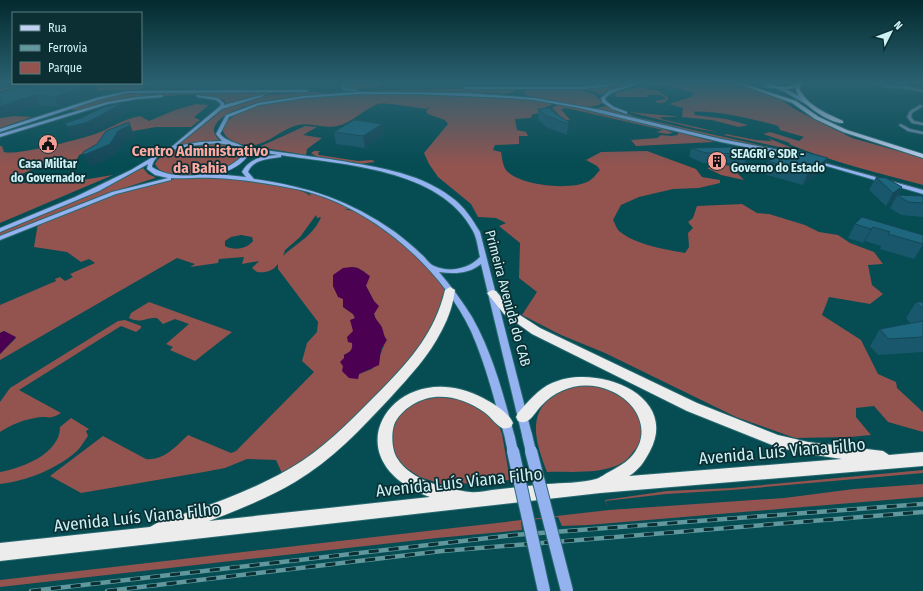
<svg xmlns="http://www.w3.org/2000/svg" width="923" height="591" font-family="'Fira Sans Condensed',sans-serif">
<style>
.green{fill:#93534f;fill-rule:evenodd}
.water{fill:#4c0052}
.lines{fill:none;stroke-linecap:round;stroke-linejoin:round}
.street-casing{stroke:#296a70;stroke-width:2}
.secondary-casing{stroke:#296a70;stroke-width:2}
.primary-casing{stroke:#296a70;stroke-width:2}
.highway-casing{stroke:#296a70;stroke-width:2}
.street{fill:#788bb2;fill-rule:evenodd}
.secondary{fill:#95b2f0;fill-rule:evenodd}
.primary{fill:#c2d1f2;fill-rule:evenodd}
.highway{fill:#ececec;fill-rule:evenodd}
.rail-casing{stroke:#60989e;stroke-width:4.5}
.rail{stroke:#0c2f33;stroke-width:3;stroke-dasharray:10;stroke-linecap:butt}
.secondary-bridge-far1-casing{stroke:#296a70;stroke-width:12;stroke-linecap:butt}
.secondary-bridge-casing{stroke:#296a70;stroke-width:14;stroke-linecap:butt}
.secondary-bridge-far1{stroke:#95b2f0;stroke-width:10}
.secondary-bridge{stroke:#95b2f0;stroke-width:12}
.wall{fill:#19586c}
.shaded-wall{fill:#144758}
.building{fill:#1d667e;stroke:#144758}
.labels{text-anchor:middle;stroke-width:3.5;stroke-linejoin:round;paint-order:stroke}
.far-poi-label{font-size:12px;font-weight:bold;fill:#ccf2f6;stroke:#0c2f33;text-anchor:start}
.street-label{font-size:14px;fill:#ccf2f6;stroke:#0c2f33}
.far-district-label{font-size:15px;font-weight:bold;fill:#feaaa3;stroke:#0c2f33}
.near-street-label{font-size:17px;fill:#ccf2f6;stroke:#0c2f33}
</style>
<rect width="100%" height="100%" fill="#054c53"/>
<g class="green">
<polygon points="35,83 153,83 137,90 57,91 0,102 0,89"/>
<path d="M350 83H382L381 86C372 89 357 90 347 87Z"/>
<polygon points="623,83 630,84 608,91 601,95 593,91 580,89 603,87"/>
<path d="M649 83H734L774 95 798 111 852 138 923 158V185C878 173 832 162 789 144L790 143 763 134 770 132 799 141 804 137 780 130 778 126C755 119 711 109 689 112H694L695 115 726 119 748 125 739 127 712 120 682 117 683 108 669 104 691 97 694 93 670 86 645 85Z"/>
<polygon points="639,87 659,91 669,98 664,103 657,103 655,101 666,99 661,95 647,95 648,97 618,97 615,96 616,93"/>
<path d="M491 88 508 89 515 91 512 93 504 94C454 91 241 83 216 124 212 130 214 135 219 140L177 146 225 108 269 95 308 92 347 93 370 91Z"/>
<path d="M531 89C549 89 594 84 602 103 589 113 547 100 531 97L524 94V91Z"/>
<polygon points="198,92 198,94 130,98 82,110 68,110 101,98 127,93"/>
<polygon points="204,92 275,93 249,98 226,105 225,101 219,98 199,95"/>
<path d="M414 94 521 99 554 104 546 107 543 112 531 115 532 117 530 118 515 119 517 130 526 132 528 136H519V144L495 145 493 150 501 152C502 158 503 166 506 170 519 186 571 191 589 181 593 179 597 173 600 170L597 166 586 160 601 152 647 151 696 169 702 177 720 180V183L699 188 673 189 639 197 621 205 613 220C615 223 616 228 619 231 636 245 664 249 685 253L689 247 688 233 693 228 688 222 693 218 697 206 742 204 757 213 769 214 805 225 819 232 838 235 850 243 874 252 883 264 868 265 872 285 883 294 870 304 829 297 822 315 861 340 878 374 896 382 897 388 923 412V432L888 422 874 406 856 408V417L871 435 850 437 795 438 736 417 605 353 561 335 522 315 537 292 519 278 520 243 499 226 506 223 496 218 478 217 471 204 438 177 429 164 424 153 448 124 445 120 428 114 426 111 431 106 426 109C417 108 384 102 378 104 364 109 352 123 337 126 324 129 311 122 298 125 273 132 264 153 235 142 228 139 223 135 222 127 248 89 370 95 414 94Z"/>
<path d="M196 104 209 105 194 117 200 120 191 127H156L128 132 79 155 76 161 43 165 10 179C34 190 87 179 113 175L0 223V146H2L4 152C16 156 81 139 95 134 112 128 122 119 140 116L149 121 175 110Z"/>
<path d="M557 105C569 105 663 126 673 133L667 134 656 132 663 130 566 108 561 109 570 120H564L552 108Z"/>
<polygon points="607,106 636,117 773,148 923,189 923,191 783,151 726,140 591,109"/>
<polygon points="629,112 673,116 678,117 658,117 662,118 661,119 718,132 698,129"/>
<polygon points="15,116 32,117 0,128 0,118"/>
<polygon points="305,126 317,127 303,135 322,138 307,149 306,155 259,147"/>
<polygon points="678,132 714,142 636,146 631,140 657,138 661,135 671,136 678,135"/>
<polygon points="726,134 756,140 772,141 768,138 802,152 724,135"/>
<path d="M213 143C224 144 237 143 245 152L244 157C239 160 234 165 228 167 214 173 163 183 155 164 165 146 195 145 213 143Z"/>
<polygon points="314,151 320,151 318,153 319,155 358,161 372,160 375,162 360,164 317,157 311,153"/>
<polygon points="721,165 735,166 738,174 744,180 721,175 707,168"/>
<polygon points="143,168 148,174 155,177 155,178 103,195 0,236 0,232 74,201"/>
<path d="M217 176C245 180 288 181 311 196L307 190 352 209H344L359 212 402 241 450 290 448 304 397 382 285 480 276 460 247 459 225 468 204 472 81 493 50 476 103 436 146 459C164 461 176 446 188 435L231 453 236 451 314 372 302 361 307 343 317 332 318 322 278 269V264C273 271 266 273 257 272L252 268 259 261 242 264 244 257 219 259 218 263 190 267 195 264 177 258 0 360V354L16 338 4 331 0 333V305L56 281 55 279 60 277 65 281 73 277 70 274 95 263 89 259 81 262 67 252 34 247 38 223 132 187C162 179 187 177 217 176ZM316 215 317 218 321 217C314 235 297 243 283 256L285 251H284L300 237ZM241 235 252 237 253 241C247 249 234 251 225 246V241L231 237ZM352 267 357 268 365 272 366 286 374 301V314L376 320 382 327V333L386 340 379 358 372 369 359 374 344 355C347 353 351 352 352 349 355 340 352 328 355 318L353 314 343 307V299L336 292 333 286 339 272Z"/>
<path d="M149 302 232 332 195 361 170 350 173 347 166 344 189 324 175 319 163 324 157 318C145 317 142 324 129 318L131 313Z"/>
<path d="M125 320 141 326V328L136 332 121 326 19 390 61 413C48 421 48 415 35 418 22 420 11 425 0 432V402L10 388 118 321Z"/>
<path d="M579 385C591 386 603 386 614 392 639 403 655 430 633 452 630 456 626 461 622 463 600 475 571 471 547 472 538 448 527 419 548 400 551 397 554 393 558 392 564 388 572 387 579 385Z"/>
<polygon points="439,397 462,400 482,409 498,423 502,434 510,480 444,485 420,477 403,466 395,457 391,446 391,426 402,411 418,401"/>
<path d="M71 418 89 429 86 431 88 436C84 441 81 447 77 451 57 469 26 481 0 484V472C22 468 60 454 60 427Z"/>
<polygon points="923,470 923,473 732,490 666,494 605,501 609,510 784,498 854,489 923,484 923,497 588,525 562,526 558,517 521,521 522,530 437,538 0,587 0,580 609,510 605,500 667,491 731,488"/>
</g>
<g class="water">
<path d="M352 267 358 268 370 276 366 286 374 301 379 306 374 314C375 319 379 322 381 326 384 331 383 335 387 340L381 349 379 365 359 374 358 379 349 378 342 371 343 366 340 362 344 358V355C350 352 353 350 352 343L348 342 347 337 353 331 350 320 355 318 353 314 343 307V299L338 297 333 286V275L343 268Z"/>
<polygon points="4,331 16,337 0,354 0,333"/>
</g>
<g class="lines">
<g class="street-casing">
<g id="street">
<polygon points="343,83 345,83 343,85 345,88 358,90 357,91 343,90 341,85"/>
<polygon points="876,83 885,85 902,87 897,83 899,83 906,86 923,90 923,92 909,89 885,87"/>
<polygon points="920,105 923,106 912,113 911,117 914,121 923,123 923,125 912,123 907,117 910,111"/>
<polygon points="901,124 910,129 923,132 923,134 908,131 900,126 899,125"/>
</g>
</g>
<g class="secondary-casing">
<g id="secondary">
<polygon points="615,83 621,83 605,87 584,89 465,89 463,88 465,87 584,87"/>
<polygon points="636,83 641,83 611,93 605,98 606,101 614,107 627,112 627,114 612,109 602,102 601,98 609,91"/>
<path d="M760 83C776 82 805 98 817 108L814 109 785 92Z"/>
<polygon points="307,90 308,92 127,93 98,100 0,132 0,129 96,98 127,91"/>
<path d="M358 92 467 93 534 98 601 110 721 139 784 151 797 155 794 157 721 142 579 108 534 100 509 98 415 94H358L304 98 259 105 229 117 220 134C227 142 236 142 244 147 273 151 301 155 329 159 370 166 417 171 451 197 464 206 472 219 480 232L532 435 531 438 527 439 523 438 522 435 481 264C469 274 454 274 439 272 451 286 462 301 472 317 493 354 504 397 515 438L514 441 510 442 506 441 505 438C495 402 486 365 471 331 440 266 371 207 301 190 272 184 242 179 214 178 199 177 185 179 171 178V180L116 194 0 240V236L112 192 168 178 155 175 147 169 148 164 99 191 0 232V228L75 197 131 170 151 158 156 154 169 149 219 107 221 104 216 100 197 97V95L218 98 224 103V105L262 95 264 96 222 109 176 146 200 142 222 141 216 134 226 115 258 103 304 96ZM217 143 236 146 245 152C230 176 175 183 152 167 152 165 153 163 154 161 163 147 201 145 217 143ZM249 150 278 155C264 156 249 158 242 172L246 177 216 174C231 171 242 165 251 152ZM281 155C343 165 440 168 473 231 477 238 478 249 480 257 469 269 449 273 434 266 429 264 425 257 421 254 413 246 404 239 395 232 349 200 309 187 254 179L248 172C253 159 269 159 281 157Z"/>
<polygon points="162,95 163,97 137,99 108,104 0,137 0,134 107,102 137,97"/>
<polygon points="813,160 923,190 923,194 813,162"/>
</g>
</g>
<g class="primary-casing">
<g id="primary">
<polygon points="736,83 741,83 796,101 819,117 847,130 923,154 923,158 843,132 815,119 792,103"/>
<path d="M799 83H803L799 88C807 106 826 113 843 121V123C830 124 795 101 796 87L787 89 763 87 765 86 787 87Z"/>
</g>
</g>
<g class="highway-casing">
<path id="highway" d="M450 287 455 290C453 304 449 317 442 330 429 356 409 377 390 398 361 429 332 460 295 482 268 498 238 510 209 521L430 497C325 459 396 352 483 398 494 404 508 412 513 423L511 427C508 428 506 429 502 428 496 425 490 416 484 412 463 397 435 390 412 405 404 410 397 417 394 425 391 435 392 450 397 458 411 481 446 489 470 492 477 493 485 491 492 490 510 488 529 486 547 484 561 483 583 483 596 479 600 478 605 474 609 472 616 468 624 464 630 458 653 434 639 403 611 391 586 380 560 386 541 406 537 410 532 419 527 421 523 423 521 422 518 421L516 417 518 413C528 402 538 389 552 383 595 363 680 394 650 451 644 462 639 470 629 476L842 459 808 454 777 447 687 411 532 334 504 314 487 293 492 290 496 291 512 310 540 328 697 403 778 435 808 442 883 451 889 455 923 452V466L600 493 0 561V543L150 527 157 523C207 506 257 490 302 461 332 441 357 414 383 388 412 358 435 332 445 290Z"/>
</g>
<use href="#street" class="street"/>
<use href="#secondary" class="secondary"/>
<use href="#primary" class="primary"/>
<use href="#highway" class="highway"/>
<g class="rail-casing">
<g id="rail">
<polyline points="31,591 514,535 923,504"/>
<polyline points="107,591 442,551 923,512"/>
</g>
</g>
<use href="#rail" class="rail"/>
<g class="secondary-bridge-far1-casing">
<g id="secondary-bridge-far1">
<polyline points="527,435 531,452"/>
<polyline points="510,438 513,452"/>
</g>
</g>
<g class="secondary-bridge-casing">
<g id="secondary-bridge">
<polyline points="513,451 544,591"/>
<polyline points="531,451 567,591"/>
</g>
</g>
<use href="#secondary-bridge-far1" class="secondary-bridge-far1"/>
<use href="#secondary-bridge" class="secondary-bridge"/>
</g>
<g class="wall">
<polygon points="47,83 98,91 94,93 95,95 59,107 40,105 6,116"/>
<polygon points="225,83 239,83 234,84"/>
<polygon points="538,109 556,114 569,122 568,133 567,135 546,127 538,119"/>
<polygon points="382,124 383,135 365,148 336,144 334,132"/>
<polygon points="691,148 748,154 745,163 703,163 689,157"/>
<polygon points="768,161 823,170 803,185 764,174"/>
<polygon points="876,177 902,187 898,195 923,196 923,217 901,215 890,208 894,201 886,206 869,190"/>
<polygon points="855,224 923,235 923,246 914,259 880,249 881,246 865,241 863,243 848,238"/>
<polygon points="916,302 923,302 923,352 878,355 870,346 880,329 910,323 906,318"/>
</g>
<g class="shaded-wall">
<polygon points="92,83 95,83 98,91 94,93 95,95 59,107 54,97"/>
<polygon points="36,95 40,105 6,116 0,117 0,106"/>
<polygon points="124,102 127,112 102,128 90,134 71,138 67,127"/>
<polygon points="569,122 568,133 567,135 568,124"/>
<polygon points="382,124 383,135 365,148 363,136"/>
<polygon points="130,125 135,136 123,142 114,156 90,167 84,155 118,131"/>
<polygon points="828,158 823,170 803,185 808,173"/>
<polygon points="902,187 894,201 886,206 893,193"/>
<polygon points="873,227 865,241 863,243 871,229"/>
<polygon points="923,244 923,246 914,259"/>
</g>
<g class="building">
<polygon points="47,83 92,83 87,85 91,86 54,97 36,95 0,106 0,92 18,87"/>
<polygon points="124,102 98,117 85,123 67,127 65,123 81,118 104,107"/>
<polygon points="549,108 556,114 569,122 568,124 547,116 538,109"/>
<polygon points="354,120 382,124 363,136 334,132"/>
<polygon points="129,122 130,125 118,131 110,144 84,155 83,152 97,144 106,131"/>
<polygon points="731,147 748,154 706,153 691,148"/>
<polygon points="790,148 828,158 808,173 768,161"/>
<polygon points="876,177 886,178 902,187 893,193"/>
<polygon points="897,195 923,196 923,203 908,202"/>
<polygon points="862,217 923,235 923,244 888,234 890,232 873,227 871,229 855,224"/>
<polygon points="916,302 923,302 923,309"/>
<polygon points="923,321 923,337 888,339 880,329"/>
</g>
<linearGradient id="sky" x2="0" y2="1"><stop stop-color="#032a2e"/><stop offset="0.5" stop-color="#2a6171"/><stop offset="1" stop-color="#2a6171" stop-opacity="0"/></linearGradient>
<rect width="923" height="165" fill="url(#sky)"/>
<defs>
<g id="civic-disc" transform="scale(1)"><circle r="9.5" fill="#f59c94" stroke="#0c2f33"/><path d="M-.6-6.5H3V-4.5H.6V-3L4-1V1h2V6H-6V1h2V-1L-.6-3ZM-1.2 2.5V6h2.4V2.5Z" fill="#111"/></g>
<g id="building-disc" transform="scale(1)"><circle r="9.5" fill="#f59c94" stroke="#0c2f33"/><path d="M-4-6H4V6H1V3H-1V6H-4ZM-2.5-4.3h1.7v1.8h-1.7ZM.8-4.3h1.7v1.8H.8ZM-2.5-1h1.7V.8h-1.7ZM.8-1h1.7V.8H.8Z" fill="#111"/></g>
</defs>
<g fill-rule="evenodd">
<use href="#civic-disc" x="48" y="144"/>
<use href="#building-disc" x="717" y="161"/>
</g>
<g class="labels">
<g class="far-poi-label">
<text x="731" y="158">SEAGRI e SDR -<tspan x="731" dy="14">Governo do Estado</tspan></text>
<text x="48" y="168" text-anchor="middle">Casa Militar<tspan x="48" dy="14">do Governador</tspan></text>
</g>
<g class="street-label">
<text transform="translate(508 298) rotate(75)" y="5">Primeira Avenida do CAB</text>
</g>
<g class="far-district-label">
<text x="200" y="156">Centro Administrativo<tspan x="200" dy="17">da Bahia</tspan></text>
</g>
<g class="near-street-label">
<text transform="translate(782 451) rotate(-5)" y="6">Avenida Luís Viana Filho</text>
<text transform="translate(459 482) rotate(-6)" y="6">Avenida Luís Viana Filho</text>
<text transform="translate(137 517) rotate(-6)" y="6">Avenida Luís Viana Filho</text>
</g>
</g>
<rect x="12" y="12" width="130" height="72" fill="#0c2f33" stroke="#597d81"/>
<rect x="20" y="25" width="20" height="6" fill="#c2d1f2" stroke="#597d81"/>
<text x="48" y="32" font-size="12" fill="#ccf2f6">Rua</text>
<rect x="20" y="45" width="20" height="6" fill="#60989e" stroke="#597d81"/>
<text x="48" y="52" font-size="12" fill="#ccf2f6">Ferrovia</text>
<rect x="20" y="62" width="20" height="12" fill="#93534f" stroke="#597d81"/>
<text x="48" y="72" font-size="12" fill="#ccf2f6">Parque</text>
<g transform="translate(891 32) rotate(48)" stroke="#0c2f33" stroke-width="3" paint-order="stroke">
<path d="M0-3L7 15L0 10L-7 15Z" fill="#ccf2f6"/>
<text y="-6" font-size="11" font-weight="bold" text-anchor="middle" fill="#ccf2f6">N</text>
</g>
</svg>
